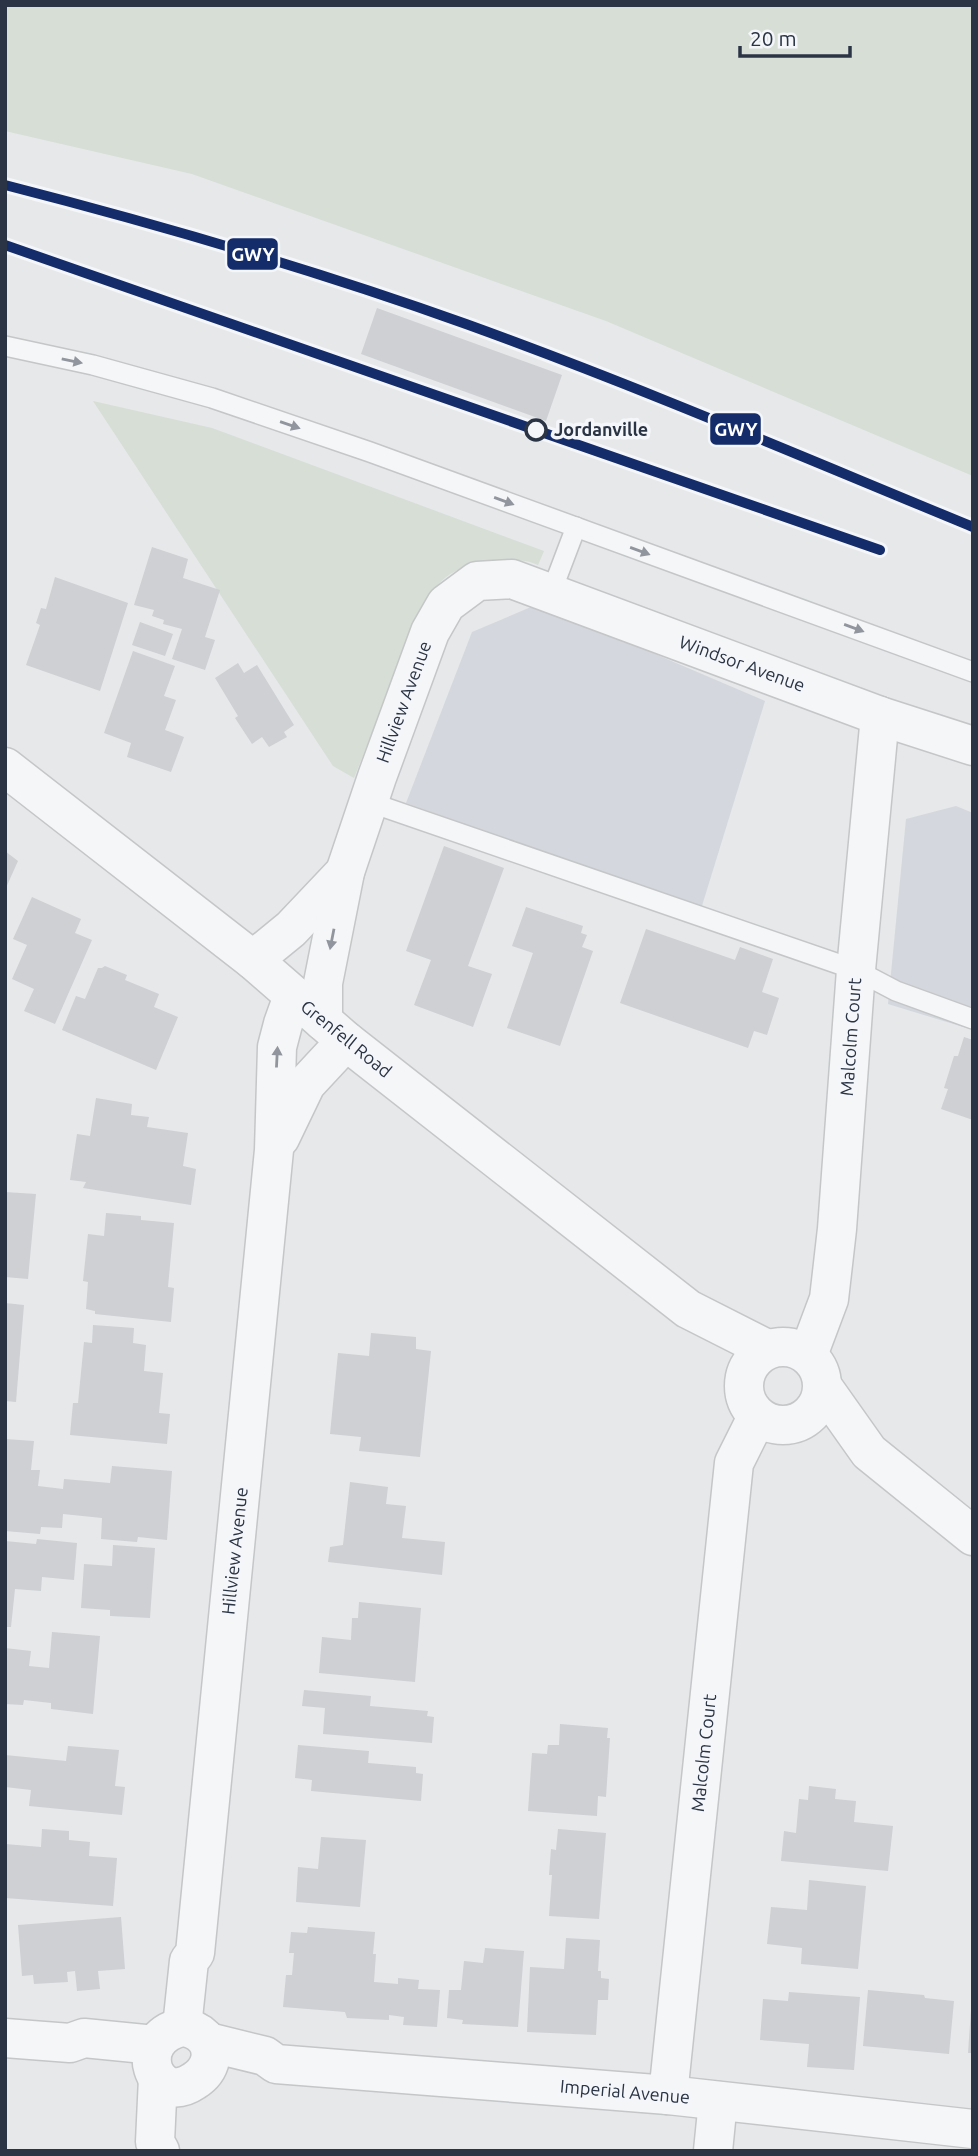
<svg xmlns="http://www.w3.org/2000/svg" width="978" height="2156" font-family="Ubuntu,sans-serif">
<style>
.built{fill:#d4d7dd}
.green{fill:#d6ded6}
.building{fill:#ced0d3}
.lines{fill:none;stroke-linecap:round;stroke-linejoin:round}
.service-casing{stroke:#c4c6c8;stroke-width:22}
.minor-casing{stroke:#c4c6c8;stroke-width:41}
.tertiary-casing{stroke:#c4c6c8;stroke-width:41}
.service{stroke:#f5f6f7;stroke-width:19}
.minor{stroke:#f5f6f7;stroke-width:38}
.tertiary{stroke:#f5f6f7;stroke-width:38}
.rail-1-casing{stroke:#f4f6f9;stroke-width:16}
.rail-1{stroke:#152c6b;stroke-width:10}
.oneway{fill:#90959e}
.stop-dot{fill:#f4f6f9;stroke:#2b3445;stroke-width:3.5}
.labels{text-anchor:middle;stroke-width:7;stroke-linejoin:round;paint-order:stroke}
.stop-label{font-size:18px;font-weight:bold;fill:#2b3445;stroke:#f4f6f9;text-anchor:start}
.street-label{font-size:18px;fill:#2b3445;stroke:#f4f6f9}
.line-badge{stroke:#f4f6f9;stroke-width:2.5}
.badge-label{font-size:19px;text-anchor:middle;font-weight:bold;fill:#fff}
</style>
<rect width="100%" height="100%" fill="#e6e8ea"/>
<g class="built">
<polygon points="538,604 765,701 701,909 406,803 472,632"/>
<polygon points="956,806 973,813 973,1030 888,1004 906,819"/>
</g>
<g class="green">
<polygon points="5,5 973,5 973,476 606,321 192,174 5,131"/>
<path d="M93 401 212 428 544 551 538 565C525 559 514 560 500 561 462 563 443 572 423 605L354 778 333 766Z"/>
</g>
<g class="building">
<polygon points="377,308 562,375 546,421 361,354"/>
<polygon points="152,547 188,559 183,578 220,590 205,637 215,640 205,670 172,659 182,629 163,624 164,620 152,616 154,610 134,605"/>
<polygon points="55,577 128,603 100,691 26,665 40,625 36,623 41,608 46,609"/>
<polygon points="140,622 173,634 165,656 132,645"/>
<polygon points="133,651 175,666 164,696 176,700 165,730 184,737 171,772 127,757 131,743 104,733"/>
<polygon points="238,663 244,673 257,665 294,725 284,732 287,737 269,747 262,737 252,744 235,718 238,716 215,678"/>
<polygon points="444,846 504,868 468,966 492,974 473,1027 414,1005 431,960 406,951"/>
<polygon points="5,851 18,861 5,890"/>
<polygon points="32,897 81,919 75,933 92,940 55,1024 24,1011 34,989 12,979 27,945 13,939"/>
<polygon points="526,907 583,926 581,933 587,935 582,947 593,951 560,1046 507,1028 533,953 512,946"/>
<polygon points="646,929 735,960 740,947 773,959 762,992 779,998 767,1035 754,1031 748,1048 620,1003"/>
<polygon points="105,966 127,975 125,980 159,994 154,1007 178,1017 156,1070 62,1030 76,996 85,999 98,968 102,968"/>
<polygon points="964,1037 973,1040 973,1120 941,1109 948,1089 944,1088 954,1056 958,1056"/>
<polygon points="96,1098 132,1104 131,1115 149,1117 147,1127 188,1133 183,1166 196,1169 191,1205 83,1188 86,1182 70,1180 77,1134 90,1136"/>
<polygon points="5,1192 36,1194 28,1279 5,1277"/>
<polygon points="106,1213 141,1216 141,1220 174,1223 168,1287 174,1288 171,1322 95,1314 95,1311 86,1309 88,1282 83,1281 88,1234 104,1236"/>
<polygon points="5,1303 24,1305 16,1402 5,1401"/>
<polygon points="93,1325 134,1328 133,1343 146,1345 144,1371 163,1373 159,1413 170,1414 167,1444 70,1435 73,1403 78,1403 84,1342 92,1343"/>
<polygon points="371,1333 416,1337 416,1349 431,1351 420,1457 359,1451 361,1437 330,1434 338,1353 369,1356"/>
<polygon points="5,1439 34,1441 31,1470 40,1470 38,1486 63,1489 64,1479 110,1483 112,1466 172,1471 167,1540 138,1537 137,1542 101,1539 102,1518 63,1514 62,1528 41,1527 40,1534 5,1531"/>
<polygon points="350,1482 388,1487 386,1504 406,1506 402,1538 445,1542 442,1575 328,1562 330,1547 343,1545"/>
<polygon points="37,1539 77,1543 74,1580 42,1577 41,1591 15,1589 11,1627 5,1627 5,1541 36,1544"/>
<polygon points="113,1545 155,1548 150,1618 110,1616 110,1610 81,1608 84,1564 112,1566"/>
<polygon points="359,1602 421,1608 415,1682 319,1673 322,1637 351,1640 352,1618 358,1618"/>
<polygon points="52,1632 100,1636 93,1714 51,1709 51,1703 24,1700 23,1705 5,1704 5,1648 31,1651 29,1666 49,1668"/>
<polygon points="304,1690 371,1696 370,1706 428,1711 427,1716 434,1717 432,1743 323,1734 325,1708 302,1706"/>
<polygon points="560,1724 608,1728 607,1738 610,1738 606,1797 598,1796 597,1816 528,1811 532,1753 547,1754 548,1745 559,1745"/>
<polygon points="298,1745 369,1751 368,1763 416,1767 416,1773 423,1774 421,1801 311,1791 312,1780 295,1778"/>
<polygon points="68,1746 119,1750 115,1786 125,1787 122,1815 29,1806 31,1790 5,1787 5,1755 66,1761"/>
<polygon points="809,1786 836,1789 835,1799 856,1801 854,1822 893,1826 888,1871 781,1861 784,1831 796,1833 799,1799 808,1800"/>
<polygon points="42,1829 69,1831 69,1840 90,1842 89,1856 117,1858 113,1906 5,1898 5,1844 41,1847"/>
<polygon points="558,1829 606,1833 599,1919 549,1916 552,1875 549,1875 551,1849 556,1850"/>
<polygon points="321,1837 366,1840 360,1907 296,1902 298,1867 318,1869"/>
<polygon points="809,1880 866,1886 858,1969 801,1964 802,1948 767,1944 771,1907 807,1910"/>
<polygon points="121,1917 125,1969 98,1971 100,1989 77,1991 75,1971 67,1972 68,1982 34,1984 33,1975 22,1976 18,1925"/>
<polygon points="308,1927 375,1932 373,1954 376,1954 374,1982 398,1984 398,1978 419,1980 418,1989 440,1990 437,2027 403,2025 404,2017 389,2015 389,2020 347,2018 345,2012 283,2007 286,1975 292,1975 294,1953 289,1953 291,1932 307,1933"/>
<polygon points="566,1938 600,1940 598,1971 601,1971 601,1978 609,1979 608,2000 598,2000 596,2035 527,2032 530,1967 564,1969"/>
<polygon points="485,1948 524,1951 518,2027 462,2024 463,2020 447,2018 449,1990 461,1990 464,1961 483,1963"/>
<polygon points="868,1990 924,1995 925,1998 954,2001 949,2054 863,2046"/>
<polygon points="789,1992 860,1997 854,2070 807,2067 809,2044 760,2040 763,1999 788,2001"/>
<polygon points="971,2010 973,2010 973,2053 968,2053"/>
</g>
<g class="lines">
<g class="service-casing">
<g id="service">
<polyline points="5,346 93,365 212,398 370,452 973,672"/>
<polyline points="551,593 576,527"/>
<polyline points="369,802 856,970 896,991 973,1019"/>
</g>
</g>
<g class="minor-casing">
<g id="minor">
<polyline points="253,960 291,929 345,872"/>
<polyline points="323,1021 323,983 345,872 377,777 430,632 446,604 477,581 512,579 880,716 973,746"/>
<polyline points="280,1138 306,1084 346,1041"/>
<polyline points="808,1355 829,1299 837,1229 856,970 880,716"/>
<polyline points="182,2027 189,1961 195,1953 274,1150 277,1047 283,1024 293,996"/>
<path d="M182 2027C199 2029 214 2041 210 2060 208 2069 202 2076 194 2081 154 2108 129 2039 182 2027Z"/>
<polyline points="5,2038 70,2043 84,2038 155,2045"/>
<polyline points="208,2042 265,2056 276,2064 668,2095 973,2129"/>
<polyline points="158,2078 155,2142 160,2151"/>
<polyline points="668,2095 734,1463 757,1417"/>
<polyline points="713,2151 718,2101"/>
</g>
</g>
<g class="tertiary-casing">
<g id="tertiary">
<polyline points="5,767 253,960 346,1041 688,1309 767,1349"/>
<circle cx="783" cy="1386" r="39"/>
<polyline points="823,1387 869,1452 973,1536"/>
</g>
</g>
<use href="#service" class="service"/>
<use href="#minor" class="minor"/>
<use href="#tertiary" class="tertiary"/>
<g class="rail-1-casing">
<g id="rail-1">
<path d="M5 185C161 225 315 270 466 324 638 386 805 458 973 527"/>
<polyline points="5,245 880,550"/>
</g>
</g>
<use href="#rail-1" class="rail-1"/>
</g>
<defs><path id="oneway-solid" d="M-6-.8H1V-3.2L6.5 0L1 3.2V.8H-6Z" transform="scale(1.75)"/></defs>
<g class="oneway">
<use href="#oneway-solid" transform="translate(72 361) rotate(12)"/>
<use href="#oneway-solid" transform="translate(290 425) rotate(19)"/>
<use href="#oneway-solid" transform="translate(504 501) rotate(20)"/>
<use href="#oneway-solid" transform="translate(640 551) rotate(20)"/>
<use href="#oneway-solid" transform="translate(854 628) rotate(20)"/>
<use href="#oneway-solid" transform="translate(332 939) rotate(101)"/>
<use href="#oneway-solid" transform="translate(277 1057) rotate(-87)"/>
</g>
<circle class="stop-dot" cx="536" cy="430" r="10"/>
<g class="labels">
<g class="stop-label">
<text x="554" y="436">Jordanville</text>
</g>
<g class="street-label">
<text transform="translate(742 664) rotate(20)" y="6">Windsor Avenue</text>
<text transform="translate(404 702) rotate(-70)" y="6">Hillview Avenue</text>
<text transform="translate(851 1037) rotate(-86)" y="6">Malcolm Court</text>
<text transform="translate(346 1039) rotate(39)" y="6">Grenfell Road</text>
<text transform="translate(235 1551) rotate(-84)" y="6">Hillview Avenue</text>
<text transform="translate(704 1753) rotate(-84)" y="6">Malcolm Court</text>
<text transform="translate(625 2092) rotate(5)" y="6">Imperial Avenue</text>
</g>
</g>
<g class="line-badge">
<rect x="226" y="237" width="53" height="34" rx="7" fill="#152c6b"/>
<rect x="709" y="412" width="53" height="34" rx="7" fill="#152c6b"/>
</g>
<g class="badge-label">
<text x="253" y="261">GWY</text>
<text x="736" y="436">GWY</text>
</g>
<rect width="978" height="2156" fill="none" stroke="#2b3445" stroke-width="14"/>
<path d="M740 46v10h110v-10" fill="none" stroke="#2b3445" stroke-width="3.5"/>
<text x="750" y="46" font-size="21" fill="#2b3445" stroke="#f4f6f9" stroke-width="5" paint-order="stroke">20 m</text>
</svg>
